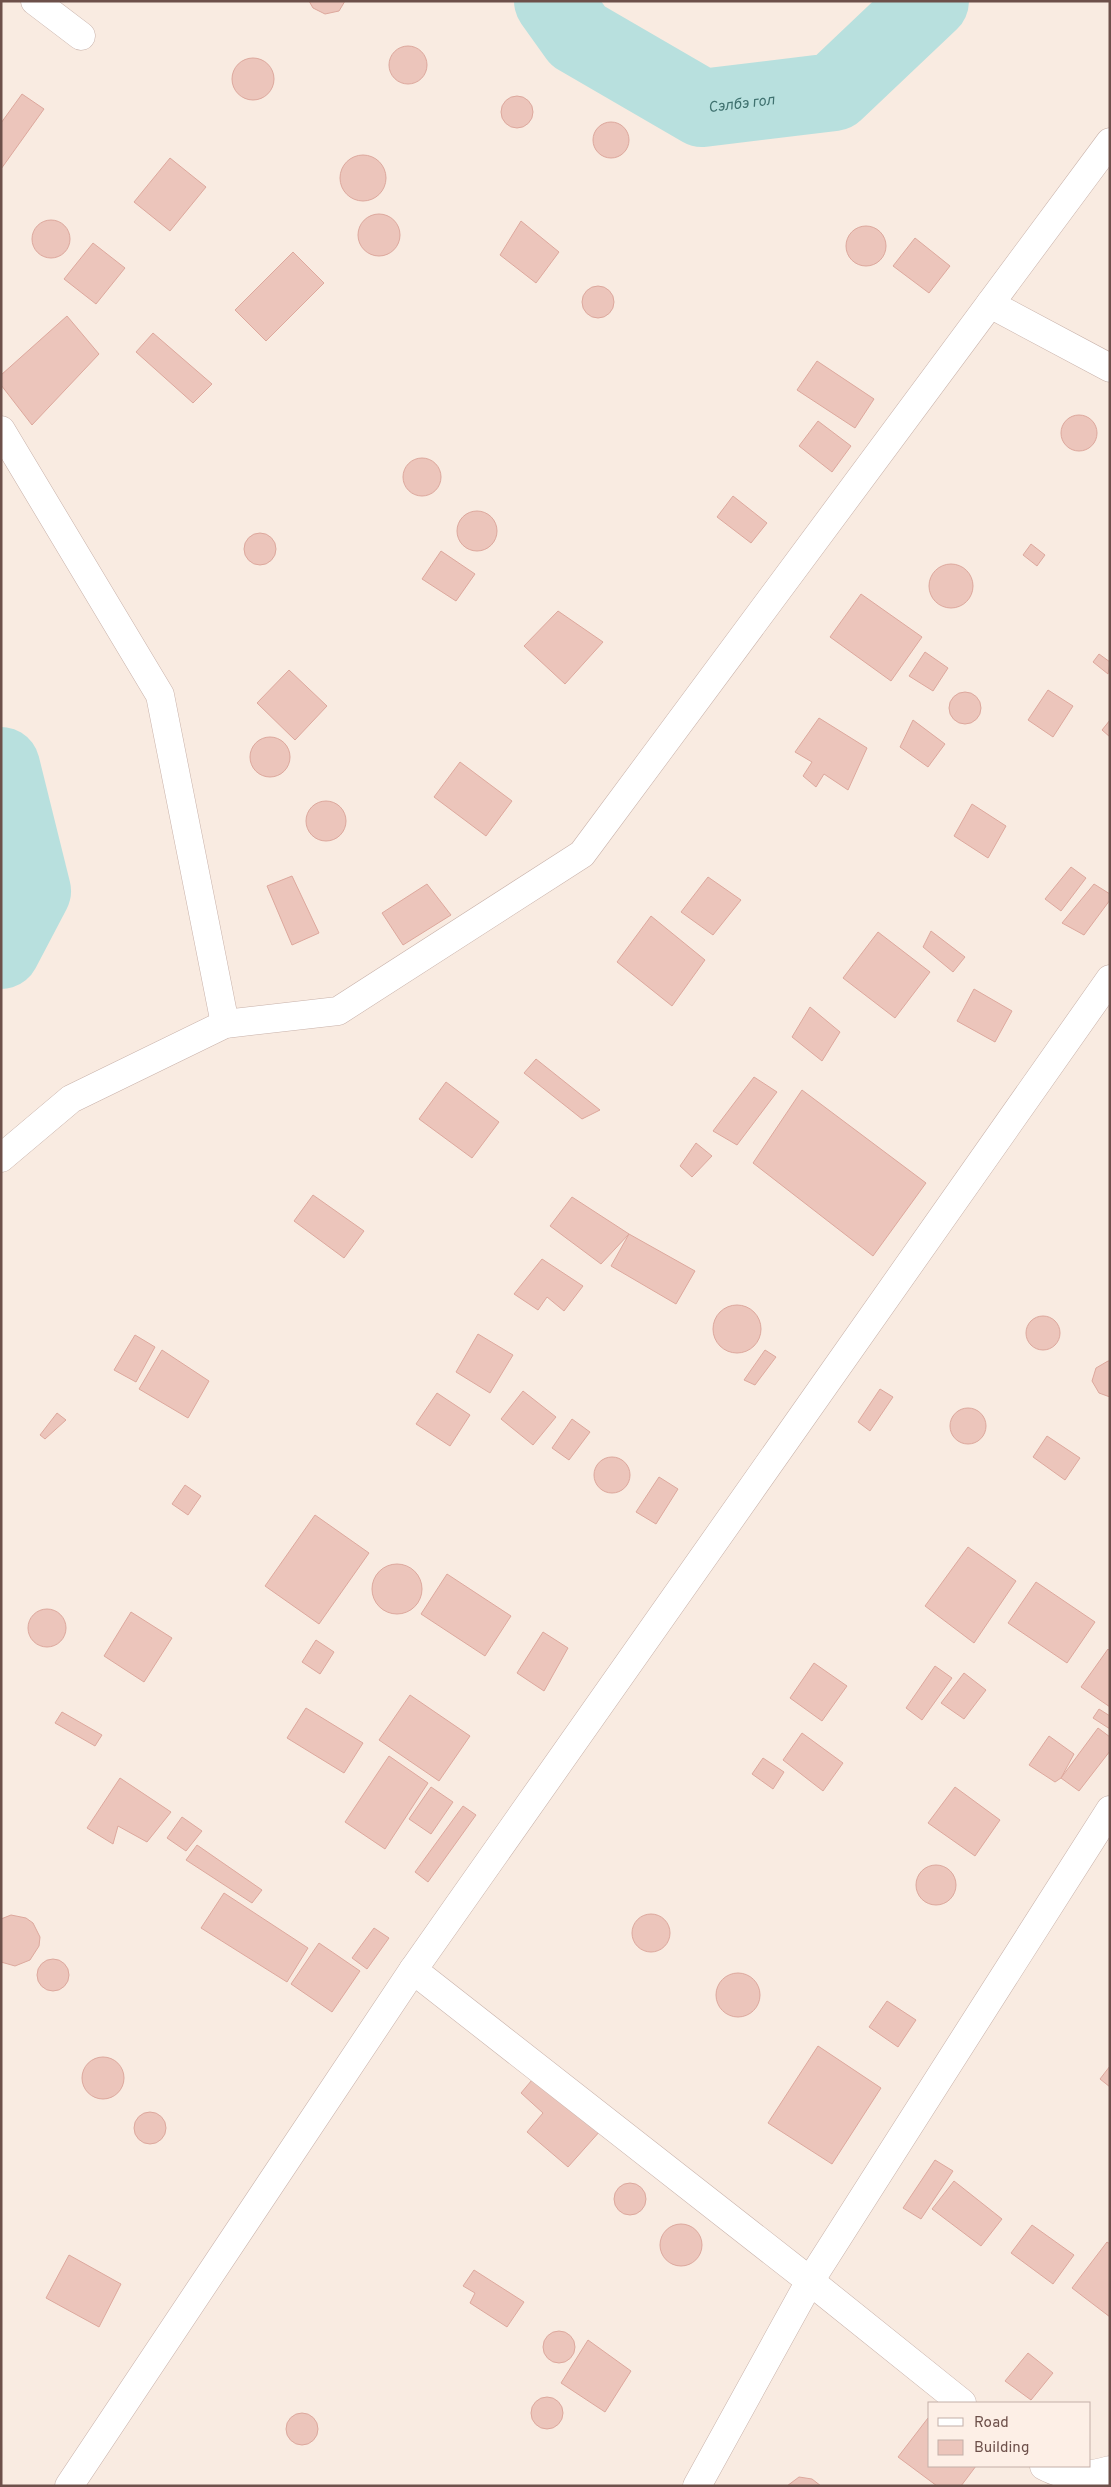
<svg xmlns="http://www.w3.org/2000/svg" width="1111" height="2487" font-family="Overpass,sans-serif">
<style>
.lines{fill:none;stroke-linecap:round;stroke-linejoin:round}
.river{stroke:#b8e0de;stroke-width:78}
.building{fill:#ecc5bb;stroke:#dda89d}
.minor-casing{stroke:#c8b1a9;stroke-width:29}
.minor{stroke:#fff;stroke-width:28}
.labels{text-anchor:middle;stroke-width:5;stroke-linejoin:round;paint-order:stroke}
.water-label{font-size:15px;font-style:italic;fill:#407270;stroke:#fdefe6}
</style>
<rect width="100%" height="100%" fill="#f9ebe1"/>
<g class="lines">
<g class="river">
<path id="s1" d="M553 1 578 36 702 108 834 92 930 1"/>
<polyline points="1,766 32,891 1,950"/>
</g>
</g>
<g class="building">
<polygon points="345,1 339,11 325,14 313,8 309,1"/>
<circle cx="408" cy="65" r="19"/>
<circle cx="253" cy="79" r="21"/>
<polygon points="22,94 44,109 1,169 1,123"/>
<circle cx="517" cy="112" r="16"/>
<circle cx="611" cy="140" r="18"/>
<circle cx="363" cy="178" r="23"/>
<polygon points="170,158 206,187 170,231 134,202"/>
<circle cx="379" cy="235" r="21"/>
<circle cx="51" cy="239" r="19"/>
<polygon points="521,221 559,252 536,283 500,255"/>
<circle cx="866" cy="246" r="20"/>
<polygon points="915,238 950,266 929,293 893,266"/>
<polygon points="93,243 125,268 96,304 64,279"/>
<polygon points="293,252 324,283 266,341 235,310"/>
<circle cx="598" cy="302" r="16"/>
<polygon points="67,316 99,354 32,425 1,385 1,375"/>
<polygon points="153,333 212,384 193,403 136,352"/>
<polygon points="817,361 874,399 855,428 797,390"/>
<circle cx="1079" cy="433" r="18"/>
<polygon points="818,421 851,446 832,472 799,446"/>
<circle cx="422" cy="477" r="19"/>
<polygon points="733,496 767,523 751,543 717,517"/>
<circle cx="477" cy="531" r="20"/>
<circle cx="260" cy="549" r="16"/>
<polygon points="1031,544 1045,555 1037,566 1023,555"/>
<polygon points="441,551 475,574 456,601 422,579"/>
<circle cx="951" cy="586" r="22"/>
<polygon points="861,594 922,637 891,681 830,637"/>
<polygon points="558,611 603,642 565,684 524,646"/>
<polygon points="925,652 948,668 933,691 909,676"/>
<polygon points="1099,654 1110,662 1108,674 1093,662"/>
<polygon points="289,670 327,706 295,740 257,703"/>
<polygon points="1048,690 1073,706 1053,737 1028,720"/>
<circle cx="965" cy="708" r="16"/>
<polygon points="819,718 867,748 848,790 824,774 816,787 803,776 812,762 795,752"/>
<polygon points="913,720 945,744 928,767 900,747"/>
<polygon points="1110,720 1110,737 1102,730"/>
<circle cx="270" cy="757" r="20"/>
<polygon points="460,762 512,801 486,836 434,797"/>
<circle cx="326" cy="821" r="20"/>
<polygon points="972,804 1006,826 988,858 954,836"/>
<polygon points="1071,867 1086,878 1061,911 1045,899"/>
<polygon points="292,876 319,933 292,945 267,886"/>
<polygon points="708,877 741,900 713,935 681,912"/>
<polygon points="427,884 451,915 403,945 382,913"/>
<polygon points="1094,884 1110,894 1110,900 1084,935 1062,923"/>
<polygon points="651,916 705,960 672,1006 617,962"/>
<polygon points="931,931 965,957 953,972 923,947"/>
<polygon points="878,932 930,972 895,1018 843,978"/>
<polygon points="974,989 1012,1011 995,1042 957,1021"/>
<polygon points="810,1007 840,1032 822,1061 792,1037"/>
<polygon points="536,1059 600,1110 582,1119 524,1073"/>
<polygon points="754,1077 777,1092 737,1145 713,1131"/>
<polygon points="446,1082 499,1122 472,1158 419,1119"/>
<polygon points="802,1090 926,1183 873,1256 753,1163"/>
<polygon points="696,1143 712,1156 692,1177 680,1166"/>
<polygon points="313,1195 364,1231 344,1258 294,1221"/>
<polygon points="572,1197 629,1234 601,1264 550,1226"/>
<polygon points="629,1234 695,1271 676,1304 611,1266"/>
<polygon points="542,1259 583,1286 564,1311 547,1297 538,1310 514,1294"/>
<circle cx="737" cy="1329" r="24"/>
<circle cx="1043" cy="1333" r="17"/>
<polygon points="478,1334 513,1355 490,1393 456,1372"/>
<polygon points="135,1335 155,1347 136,1382 114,1370"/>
<polygon points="162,1350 209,1381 188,1418 139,1389"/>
<polygon points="765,1350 776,1357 755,1385 744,1380"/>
<polygon points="1108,1361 1110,1361 1110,1397 1099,1393 1092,1381 1096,1368"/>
<polygon points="880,1389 893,1397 870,1431 858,1422"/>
<polygon points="523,1391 556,1417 533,1445 501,1419"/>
<polygon points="437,1393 470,1415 450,1446 416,1424"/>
<circle cx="968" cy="1426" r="18"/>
<polygon points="57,1413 66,1420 45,1439 40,1435"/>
<polygon points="572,1419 590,1432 569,1460 552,1448"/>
<polygon points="1047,1436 1080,1458 1065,1480 1033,1457"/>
<circle cx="612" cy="1475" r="18"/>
<polygon points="659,1477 678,1489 656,1524 636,1512"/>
<polygon points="185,1485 201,1496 188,1515 172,1504"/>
<polygon points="315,1515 369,1553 319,1624 265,1586"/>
<polygon points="968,1547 1016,1581 974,1643 925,1606"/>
<circle cx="397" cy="1589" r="25"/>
<polygon points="447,1574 511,1616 485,1656 421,1614"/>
<polygon points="1036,1582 1095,1622 1067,1663 1008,1623"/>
<circle cx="47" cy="1628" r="19"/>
<polygon points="131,1612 172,1638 144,1682 104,1656"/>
<polygon points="543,1632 568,1648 544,1691 517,1673"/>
<polygon points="316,1640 334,1652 320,1674 302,1662"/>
<polygon points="1108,1649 1110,1651 1110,1707 1081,1687"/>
<polygon points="814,1663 847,1686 822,1721 790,1698"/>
<polygon points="935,1666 952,1678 922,1720 906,1708"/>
<polygon points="964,1673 986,1690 964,1719 941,1703"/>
<polygon points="410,1695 470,1736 439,1781 379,1740"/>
<polygon points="306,1708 363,1743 344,1773 287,1738"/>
<polygon points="1099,1709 1110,1716 1110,1729 1093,1718"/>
<polygon points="62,1712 102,1735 95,1746 55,1723"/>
<polygon points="1098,1728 1110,1737 1110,1751 1079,1791 1061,1778"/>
<polygon points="802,1733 843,1763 823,1791 783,1760"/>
<polygon points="1049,1736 1074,1754 1061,1778 1055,1782 1029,1765"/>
<polygon points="389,1756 428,1783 385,1849 345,1822"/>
<polygon points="763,1758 784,1772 773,1789 752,1774"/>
<polygon points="120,1778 171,1812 147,1842 118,1826 113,1844 87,1828"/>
<polygon points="431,1787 453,1802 431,1834 409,1819"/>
<polygon points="955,1787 1000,1820 975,1856 928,1823"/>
<polygon points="463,1806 476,1815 428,1882 415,1872"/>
<polygon points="182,1817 202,1831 186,1851 167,1838"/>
<polygon points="197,1845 262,1890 252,1903 186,1860"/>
<circle cx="936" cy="1885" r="20"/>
<polygon points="224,1893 308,1948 287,1982 201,1928"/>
<circle cx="651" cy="1933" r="19"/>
<polygon points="11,1915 26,1918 33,1923 40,1937 39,1946 30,1960 15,1966 1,1962 1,1919"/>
<polygon points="374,1928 389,1938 367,1969 352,1958"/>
<polygon points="319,1943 360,1971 332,2012 291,1984"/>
<circle cx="53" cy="1975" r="16"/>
<circle cx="738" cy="1995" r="22"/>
<polygon points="887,2001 916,2020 898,2047 869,2027"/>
<polygon points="818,2046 881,2088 832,2164 768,2123"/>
<circle cx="103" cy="2078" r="21"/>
<polygon points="1110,2066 1110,2087 1100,2079"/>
<polygon points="537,2074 601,2130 568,2167 527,2132 543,2113 521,2093"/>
<circle cx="150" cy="2128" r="16"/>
<polygon points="935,2160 953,2171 921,2219 903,2208"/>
<polygon points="954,2181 1002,2219 981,2246 932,2209"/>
<circle cx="630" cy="2199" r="16"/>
<circle cx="681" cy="2245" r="21"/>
<polygon points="1032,2225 1074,2255 1053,2284 1011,2253"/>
<polygon points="1107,2242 1110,2244 1110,2317 1072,2288"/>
<polygon points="69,2255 121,2284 99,2327 46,2298"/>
<polygon points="474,2270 524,2302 507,2327 470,2303 475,2293 463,2286"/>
<circle cx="559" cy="2347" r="16"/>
<polygon points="588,2340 631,2371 605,2412 561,2383"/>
<polygon points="1028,2353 1053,2373 1031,2400 1005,2381"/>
<circle cx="547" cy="2413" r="16"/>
<circle cx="302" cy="2429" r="16"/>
<polygon points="928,2418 930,2466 976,2466 961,2486 937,2486 898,2457"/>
<polygon points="799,2477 812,2479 821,2486 787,2486"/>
</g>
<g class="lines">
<g class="minor-casing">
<g id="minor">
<polyline points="35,1 81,36"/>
<polyline points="990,304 1110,368"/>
<polyline points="1,430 160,695 225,1024"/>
<polyline points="1,1158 71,1099 225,1024 338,1011 582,854 1110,142"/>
<polyline points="413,1970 810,2281 962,2403"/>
<path d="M1044 2466C1064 2477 1087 2477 1110 2470"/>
<polyline points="69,2486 413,1970 1110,979"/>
<polyline points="697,2486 810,2281 1110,1810"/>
</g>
</g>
<use href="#minor" class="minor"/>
</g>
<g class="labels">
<g class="water-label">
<text dy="5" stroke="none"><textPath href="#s1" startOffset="226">Сэлбэ гол</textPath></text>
</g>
</g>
<rect width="1111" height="2487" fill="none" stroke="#6d504a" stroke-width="5"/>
<rect x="928" y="2402" width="162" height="65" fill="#fdefe6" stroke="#c3afa8"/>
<rect x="938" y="2418" width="25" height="8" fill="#ffffff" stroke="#c3afa8"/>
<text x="974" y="2427" font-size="15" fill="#6d504a">Road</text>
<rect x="938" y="2440" width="25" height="15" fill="#ecc5bb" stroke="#c3afa8"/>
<text x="974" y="2452" font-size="15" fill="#6d504a">Building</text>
</svg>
